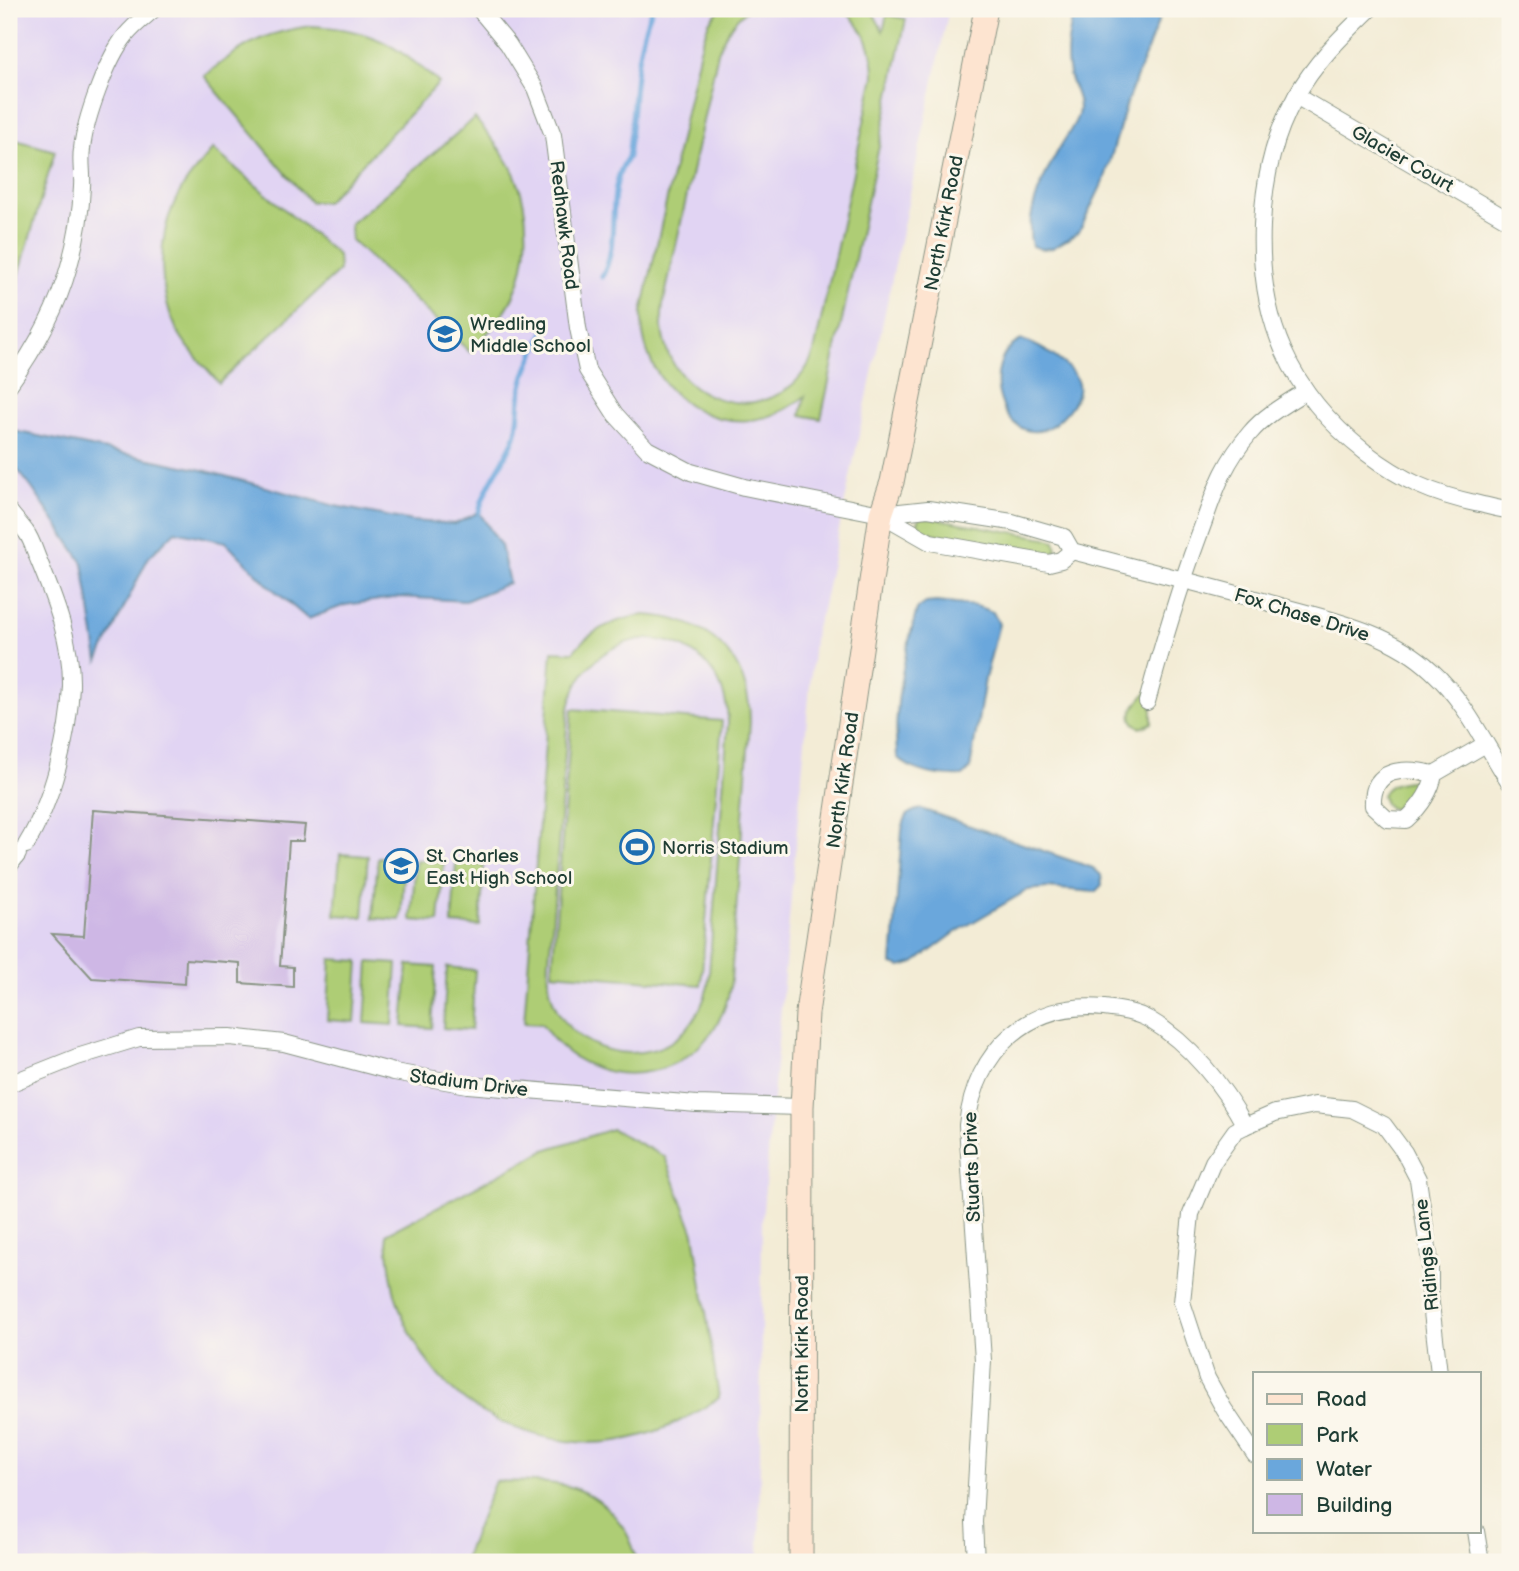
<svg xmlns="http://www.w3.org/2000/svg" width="1519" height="1571" font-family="'Balsamiq Sans',sans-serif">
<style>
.built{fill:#e1d4f3}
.green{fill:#aecd75;stroke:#668554;stroke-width:2;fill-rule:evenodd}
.water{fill:#6aa7dc;stroke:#447288;stroke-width:2}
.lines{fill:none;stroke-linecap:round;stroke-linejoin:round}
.stream{stroke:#6aa7dc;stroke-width:5}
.building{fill:#ceb7e5}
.street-casing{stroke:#899485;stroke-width:18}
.secondary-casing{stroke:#899485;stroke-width:25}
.street{stroke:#fff;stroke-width:16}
.secondary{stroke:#fde4d0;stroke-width:23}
.labels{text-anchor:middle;stroke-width:6;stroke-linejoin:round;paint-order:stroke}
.street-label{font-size:19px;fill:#1f3d34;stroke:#fbf7ec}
.poi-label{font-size:19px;fill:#1f3d34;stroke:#fbf7ec;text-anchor:start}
</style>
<rect width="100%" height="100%" fill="#fbf7ec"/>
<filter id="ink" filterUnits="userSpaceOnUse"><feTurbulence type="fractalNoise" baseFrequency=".0143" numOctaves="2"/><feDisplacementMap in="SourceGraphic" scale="14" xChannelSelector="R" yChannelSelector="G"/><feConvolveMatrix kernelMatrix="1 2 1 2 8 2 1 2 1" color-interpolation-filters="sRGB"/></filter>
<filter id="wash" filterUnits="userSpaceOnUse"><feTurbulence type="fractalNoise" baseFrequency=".00686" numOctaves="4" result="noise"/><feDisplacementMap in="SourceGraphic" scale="28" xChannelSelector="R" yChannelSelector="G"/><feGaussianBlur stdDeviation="1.57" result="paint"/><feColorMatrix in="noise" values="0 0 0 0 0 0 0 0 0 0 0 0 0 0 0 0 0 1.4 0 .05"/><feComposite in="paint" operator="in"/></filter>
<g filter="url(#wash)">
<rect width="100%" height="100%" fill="#f3ecd6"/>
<polygon class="built" points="9,9 949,9 822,610 815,629 762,1221 759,1562 9,1562"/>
<g class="green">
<path d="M720 9H748C733 20 725 34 718 52L663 305C648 406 782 440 814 352L874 76C874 47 864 28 843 9H871L883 31 887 15 906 19 821 419 801 415 805 396C736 455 638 400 642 312L700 49 709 22Z"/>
<path d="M312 26C371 29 396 44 439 83L326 202H310L204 76C244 45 260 33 312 26Z"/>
<path d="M475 118C489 136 506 154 515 175 531 212 530 261 513 297 503 318 486 335 470 352L351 240 350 224Z"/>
<polygon points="9,138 55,151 9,309"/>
<path d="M213 149 338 255 339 271 219 383C204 365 187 349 176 328 159 292 157 243 173 206 182 184 198 167 213 149Z"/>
<polygon points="921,516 1046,538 1055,541 1057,550 1052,553 1040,553 925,532 919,529 918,522"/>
<path d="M644 615C707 618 750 656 750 722L731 980C720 1080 596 1108 542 1024L524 1023 552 651 573 652C590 630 616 619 644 615ZM640 639C692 637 727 671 728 723L708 986C701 1015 683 1042 652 1050 609 1061 563 1038 551 994 545 970 552 940 553 915 558 848 563 780 568 713 575 673 600 647 640 639Z"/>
<path d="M1149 690 1152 693V723L1141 728C1121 717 1137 702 1149 690Z"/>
<polygon points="572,709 722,721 701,985 552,973"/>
<path d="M1418 780 1420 784C1412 796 1390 825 1382 796 1387 781 1405 782 1418 780Z"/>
<polygon points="340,854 368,856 363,917 335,915"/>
<polygon points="378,857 405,859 401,920 373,918"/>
<polygon points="416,860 444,862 439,922 411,920"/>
<polygon points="456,863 484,865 480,926 452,924"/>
<polygon points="331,959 359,961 355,1022 327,1020"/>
<polygon points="369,962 397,964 393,1025 365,1023"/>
<polygon points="408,965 436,967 432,1028 403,1026"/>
<polygon points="447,967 475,970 471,1030 443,1028"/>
<path d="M612 1129 665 1157 694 1233 719 1398C690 1417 663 1432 628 1439 571 1451 503 1432 458 1395 430 1372 406 1332 396 1297 390 1278 389 1255 386 1234L545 1150Z"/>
<path d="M495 1481C515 1482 536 1481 556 1484 597 1489 629 1522 637 1562H463Z"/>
</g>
<g class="water">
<path d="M1074 9H1163L1127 102 1105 178 1079 232 1053 248 1041 249 1032 246C1023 216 1044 175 1059 149 1065 138 1074 127 1078 115 1082 100 1072 87 1069 74 1064 52 1070 30 1074 9Z"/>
<path d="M1022 340C1035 344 1044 349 1055 357 1083 377 1087 392 1061 418 1010 468 970 362 1022 340Z"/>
<polygon points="9,430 203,470 335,506 412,521 455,524 479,512 501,546 509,583 465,601 400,597 345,605 308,619 267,584 226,542 175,531 148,558 98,661 83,563 32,488 9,459"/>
<path d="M936 602 976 606 993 612 999 624 985 679 970 769 963 776C941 777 912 773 897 757 893 706 904 658 917 609L926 603Z"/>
<path d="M921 809 1093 868 1101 875 1102 885 1095 892 1047 888 1028 890 956 932 914 963 901 967 892 964 902 830C905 816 907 812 921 809Z"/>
</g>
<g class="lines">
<g class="stream">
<path d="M602 277C622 240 603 193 628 157 635 107 632 56 652 9"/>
<path d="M479 512C485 485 503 465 514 439 520 424 518 408 521 392 524 371 536 351 544 332"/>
</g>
</g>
<g id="blocks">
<polygon class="building" points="93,810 305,825 303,841 289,841 280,966 293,967 293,987 240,983 240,963 186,959 185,984 92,978 52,934 84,936"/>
</g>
</g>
<g filter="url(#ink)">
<use href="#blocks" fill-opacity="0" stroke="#899485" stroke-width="2"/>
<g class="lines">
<g class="street-casing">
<g id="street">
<path d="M479 9 508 44 535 88 553 135 578 328 587 370 615 414 647 449 691 472 744 487 881 514 928 509 1012 522 1064 537 1072 551C1140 569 1209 586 1277 605 1330 620 1390 631 1432 671 1466 702 1485 745 1510 783"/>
<path d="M1370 9C1342 36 1314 63 1295 98 1273 137 1264 180 1262 225 1258 319 1290 393 1365 452 1403 481 1432 494 1479 504 1489 506 1500 510 1510 510"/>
<polyline points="1296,96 1510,221"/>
<path d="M9 385C35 349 57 310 69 266 76 241 81 213 82 187 83 174 80 161 82 149 85 119 107 58 126 35 134 25 145 17 154 9"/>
<path d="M9 511C14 518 21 525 26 532 32 540 35 552 39 561 55 600 72 643 71 686 69 736 52 802 26 845"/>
<polyline points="881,514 930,542 1049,563 1061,560 1072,551"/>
<path d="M1147 702C1162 646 1178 592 1198 538 1214 496 1220 468 1250 433 1265 415 1287 403 1306 391"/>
<path d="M1434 774C1431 793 1420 807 1406 820L1387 819 1373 806C1371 767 1405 767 1434 774L1484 745"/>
<polyline points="9,866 18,854"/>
<polyline points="9,1084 77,1057 139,1038 230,1037 284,1043 394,1072 468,1085 697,1104 802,1107"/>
<polyline points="1255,1455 1224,1409 1207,1378 1182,1302 1191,1214 1213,1162 1235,1131 1245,1126 1275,1113 1315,1105 1352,1109 1384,1125 1404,1152 1418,1179 1430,1262 1430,1295 1439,1373"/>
<polyline points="1476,1531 1481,1562"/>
<path d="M976 1562 974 1522 983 1360 967 1125C975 1051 1029 1000 1104 1008 1120 1010 1136 1012 1150 1020 1189 1043 1224 1086 1245 1126"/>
</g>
</g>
<g class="secondary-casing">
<polyline id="secondary" points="801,1562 802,1107 807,1013 881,514 892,482 986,9"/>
</g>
<use href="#street" class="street"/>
<use href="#secondary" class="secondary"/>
</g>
</g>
<defs>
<g id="school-ring" transform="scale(1.75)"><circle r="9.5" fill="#fbf7ec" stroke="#1f6fb2" stroke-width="1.5"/><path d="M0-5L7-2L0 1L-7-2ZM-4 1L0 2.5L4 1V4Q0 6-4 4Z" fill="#1f6fb2"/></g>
<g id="stadium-ring" transform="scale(1.75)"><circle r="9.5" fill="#fbf7ec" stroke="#1f6fb2" stroke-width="1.5"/><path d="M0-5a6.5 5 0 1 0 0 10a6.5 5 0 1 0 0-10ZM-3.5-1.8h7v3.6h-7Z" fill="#1f6fb2"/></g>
</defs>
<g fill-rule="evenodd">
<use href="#school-ring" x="445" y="334"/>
<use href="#stadium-ring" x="637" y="847"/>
<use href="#school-ring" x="401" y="866"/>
</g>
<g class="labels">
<g class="street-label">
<text transform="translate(1403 158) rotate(30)" y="7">Glacier Court</text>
<text transform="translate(943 223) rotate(-79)" y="7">North Kirk Road</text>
<text transform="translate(565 225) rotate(83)" y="7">Redhawk Road</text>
<text transform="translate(1302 614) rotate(17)" y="7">Fox Chase Drive</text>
<text transform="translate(842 780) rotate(-82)" y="7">North Kirk Road</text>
<text transform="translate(469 1082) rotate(7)" y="7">Stadium Drive</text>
<text transform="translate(971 1167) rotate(-92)" y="7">Stuarts Drive</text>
<text transform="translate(1426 1255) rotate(-96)" y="7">Ridings Lane</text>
<text transform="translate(801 1344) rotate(-90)" y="7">North Kirk Road</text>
</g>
<g class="poi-label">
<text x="470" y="330">Wredling<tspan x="470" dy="22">Middle School</tspan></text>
<text x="662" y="854">Norris Stadium</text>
<text x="426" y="862">St. Charles<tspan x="426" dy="22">East High School</tspan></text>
</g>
</g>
<rect width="1519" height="1571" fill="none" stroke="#fbf7ec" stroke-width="35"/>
<rect x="1253" y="1372" width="228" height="161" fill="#fbf7ec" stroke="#a3ada2" stroke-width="2"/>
<rect x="1267" y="1394" width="35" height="10" fill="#fde4d0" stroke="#a3ada2" stroke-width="2"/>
<text x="1316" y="1406" font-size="21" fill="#1f3d34">Road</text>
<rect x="1267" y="1424" width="35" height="21" fill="#aecd75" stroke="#a3ada2" stroke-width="2"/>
<text x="1316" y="1442" font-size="21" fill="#1f3d34">Park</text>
<rect x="1267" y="1459" width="35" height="21" fill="#6aa7dc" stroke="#a3ada2" stroke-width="2"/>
<text x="1316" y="1476" font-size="21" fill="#1f3d34">Water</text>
<rect x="1267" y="1494" width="35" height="21" fill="#ceb7e5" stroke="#a3ada2" stroke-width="2"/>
<text x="1316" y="1512" font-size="21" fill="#1f3d34">Building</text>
</svg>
